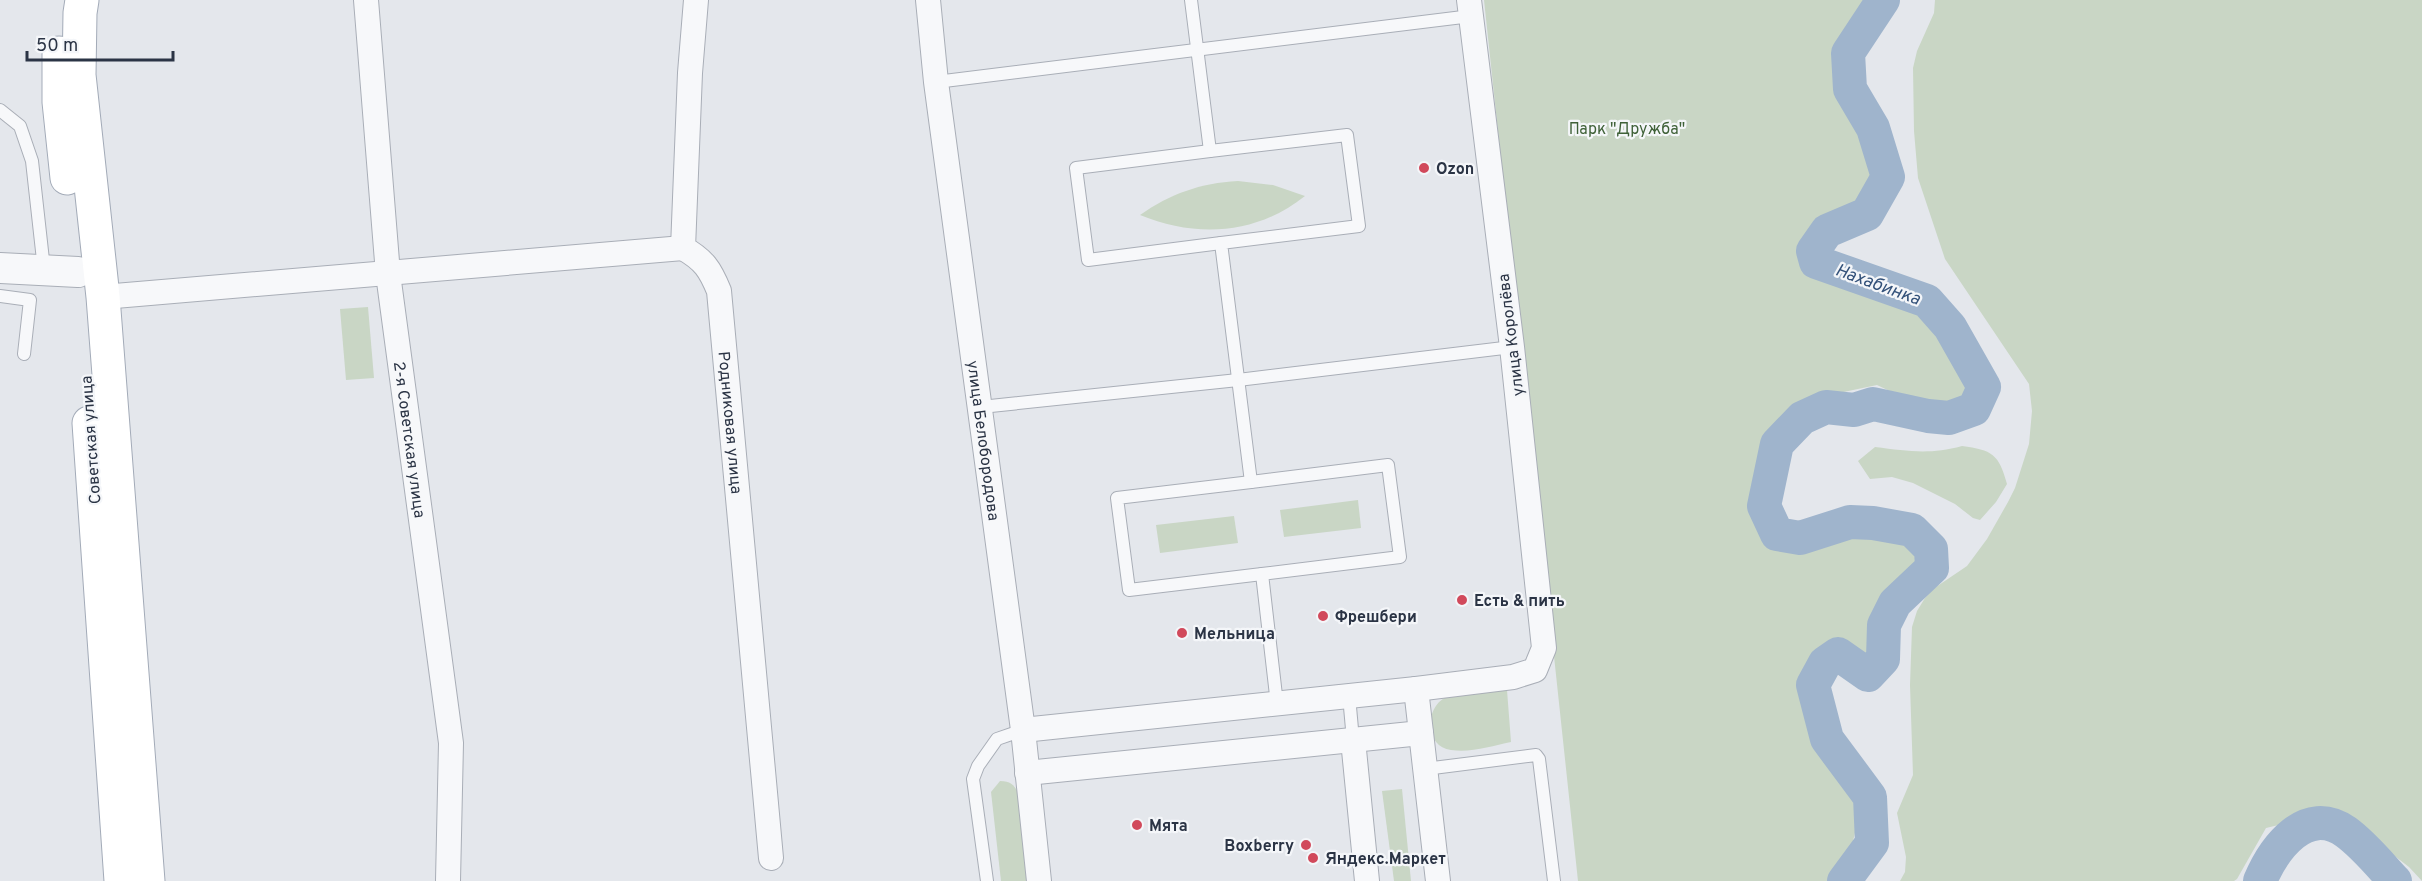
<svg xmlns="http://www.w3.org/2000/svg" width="2422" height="881" font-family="Overpass,sans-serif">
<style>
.green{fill:#c9d6c5}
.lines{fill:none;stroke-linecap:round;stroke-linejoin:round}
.river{stroke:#9fb4cc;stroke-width:34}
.service-casing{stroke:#a9aeb7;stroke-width:14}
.minor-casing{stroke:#a9aeb7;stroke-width:26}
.tertiary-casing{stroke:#a9aeb7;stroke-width:32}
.primary-casing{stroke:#a3abb8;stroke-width:35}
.service{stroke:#f7f8fa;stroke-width:12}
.minor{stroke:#f7f8fa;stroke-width:24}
.tertiary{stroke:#f7f8fa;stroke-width:30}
.primary{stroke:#fff;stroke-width:33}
.poi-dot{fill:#d1495b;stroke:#f4f6f9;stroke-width:2}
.labels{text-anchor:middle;stroke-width:4.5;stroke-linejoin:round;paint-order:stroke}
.park-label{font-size:16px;fill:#3f6138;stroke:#f4f6f9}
.poi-label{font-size:16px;font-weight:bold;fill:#2b3445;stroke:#f4f6f9;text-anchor:start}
.street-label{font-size:16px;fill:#2b3445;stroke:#f4f6f9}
.water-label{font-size:18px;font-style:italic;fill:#34527a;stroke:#f4f6f9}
</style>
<rect width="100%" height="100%" fill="#e4e7ec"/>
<g class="green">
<path d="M1484 0H1869L1843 50 1840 72 1843 94 1852 115 1868 133 1875 154V176L1864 198 1847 211 1810 246 1811 268 1850 290 1921 308 1937 324 1950 344 1958 364 1973 383 1965 404 1942 406 1898 395 1877 385 1834 394 1813 403 1767 465 1775 540 1795 549 1816 545 1858 527 1903 532 1922 543 1923 566 1909 582 1875 612 1878 636 1870 659C1841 650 1833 648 1809 668L1806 691 1817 736 1832 752 1853 794 1859 817 1848 861 1833 881H1578Z"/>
<polygon points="1935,0 2422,0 2422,881 2409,867 2340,814 2307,818 2266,828 2237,879 2234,881 1900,881 1905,872 1906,857 1897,813 1913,775 1910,685 1912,627 1917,611 1925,598 1933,589 1967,566 1987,539 2008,502 2015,488 2029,444 2032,411 2029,384 1945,259 1918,178 1914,131 1913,68 1917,51 1934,13"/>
<path d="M1238 181 1273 185 1305 196C1256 235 1196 238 1140 215 1170 194 1200 183 1238 181Z"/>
<polygon points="368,307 374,378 346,380 340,309"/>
<path d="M1962 446C1992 450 1999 454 2007 484L1996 502 1980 520 1973 518 1955 504 1913 483 1892 477 1870 479 1858 461 1875 447C1908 451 1929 455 1962 446Z"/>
<polygon points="1358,500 1361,528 1284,537 1280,510"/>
<polygon points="1234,516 1238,543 1160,553 1156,525"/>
<path d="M1507 690 1511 742C1492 746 1471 753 1451 750 1425 747 1424 708 1446 697 1460 691 1491 691 1507 690Z"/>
<path d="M1000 781C1011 781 1014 785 1019 794L1029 881H1001L991 792Z"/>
<polygon points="1402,789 1411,881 1394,881 1382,791"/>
</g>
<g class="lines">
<g class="river">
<polyline points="1844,881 1872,843 1870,797 1827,739 1813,685 1825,663 1838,654 1868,675 1883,659 1884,625 1895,603 1932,568 1931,549 1912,530 1873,523 1850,522 1800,538 1777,534 1764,506 1777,444 1802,418 1826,407 1854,410 1873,404 1928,416 1949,418 1974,409 1984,387 1950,327 1927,301 1816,262 1813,251 1827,231 1867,214 1888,177 1873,128 1850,89 1848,53 1883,0"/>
<path d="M2260 881C2274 848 2306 804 2346 832 2364 845 2380 865 2395 881"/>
</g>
<g class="service-casing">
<g id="service">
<polyline points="1191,0 1210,151 1347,135 1359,226 1221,243 1251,482 1388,465 1400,557 1262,574 1277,704"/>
<polyline points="936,82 1471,16"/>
<polyline points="0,110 20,126 32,161 44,269"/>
<polyline points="1210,151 1076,168 1088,260 1221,243"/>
<polyline points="0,296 30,300 24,354"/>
<polyline points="981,407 1238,380 1512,347"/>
<polyline points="1251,482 1117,498 1129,590 1262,574"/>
<polyline points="1349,696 1353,740"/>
<polyline points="1425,769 1536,755 1539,759 1554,881"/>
<polyline points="987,881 973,779 978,766 997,739 1023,730"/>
</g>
</g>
<g class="minor-casing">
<g id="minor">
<path id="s1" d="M366 0 388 274 451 743 448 881"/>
<path id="s2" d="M696 0 690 73 683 248C704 260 710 269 719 291L771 858"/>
<path id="s3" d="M928 0 936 82 1023 730 1039 881"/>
<polyline points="103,297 683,248"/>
<polyline points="1416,689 1438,881"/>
<polyline points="1023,730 1416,689 1513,677 1535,670 1544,648 1512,347 1469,0"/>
<polyline points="1353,740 1367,881"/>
<polyline points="1027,773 1421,733"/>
</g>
</g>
<g class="tertiary-casing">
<polyline id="tertiary" points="0,268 78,272"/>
</g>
<g class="primary-casing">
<g id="primary">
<polyline points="82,0 80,13 79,75 103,297 148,881"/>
<polyline points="59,53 59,102 67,178"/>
<polyline points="89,423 121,881"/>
</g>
</g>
<use href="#service" class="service"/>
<use href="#minor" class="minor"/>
<use href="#tertiary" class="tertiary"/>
<use href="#primary" class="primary"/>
</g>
<g class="poi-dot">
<circle cx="1424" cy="168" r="6"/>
<circle cx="1462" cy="600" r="6"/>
<circle cx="1323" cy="616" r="6"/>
<circle cx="1182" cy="633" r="6"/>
<circle cx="1137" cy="825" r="6"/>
<circle cx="1306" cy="845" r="6"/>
<circle cx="1313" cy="858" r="6"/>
</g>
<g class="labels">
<g class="park-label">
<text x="1627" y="134">Парк "Дружба"</text>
</g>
<g class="poi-label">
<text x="1436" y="174">Ozon</text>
<text x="1474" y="606">Есть &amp; пить</text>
<text x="1335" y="622">Фрешбери</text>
<text x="1194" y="639">Мельница</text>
<text x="1149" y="831">Мята</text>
<text x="1294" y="851" text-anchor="end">Boxberry</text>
<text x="1325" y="864">Яндекс.Маркет</text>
</g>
<g class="street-label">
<text transform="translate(1510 335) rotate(-97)" y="6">улица Королёва</text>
<text dy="6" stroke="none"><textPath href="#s2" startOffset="438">Родниковая улица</textPath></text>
<text transform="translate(90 440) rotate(-94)" y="6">Советская улица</text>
<text dy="6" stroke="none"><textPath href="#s3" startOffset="444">улица Белобородова</textPath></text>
<text dy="6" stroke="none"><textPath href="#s1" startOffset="442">2-я Советская улица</textPath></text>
</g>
<g class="water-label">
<text transform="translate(1878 284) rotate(20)" y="6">Нахабинка</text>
</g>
</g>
<path d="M27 51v9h146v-9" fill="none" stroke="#2b3445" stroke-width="3"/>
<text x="36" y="51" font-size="18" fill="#2b3445" stroke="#f4f6f9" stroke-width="4.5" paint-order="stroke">50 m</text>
</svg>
